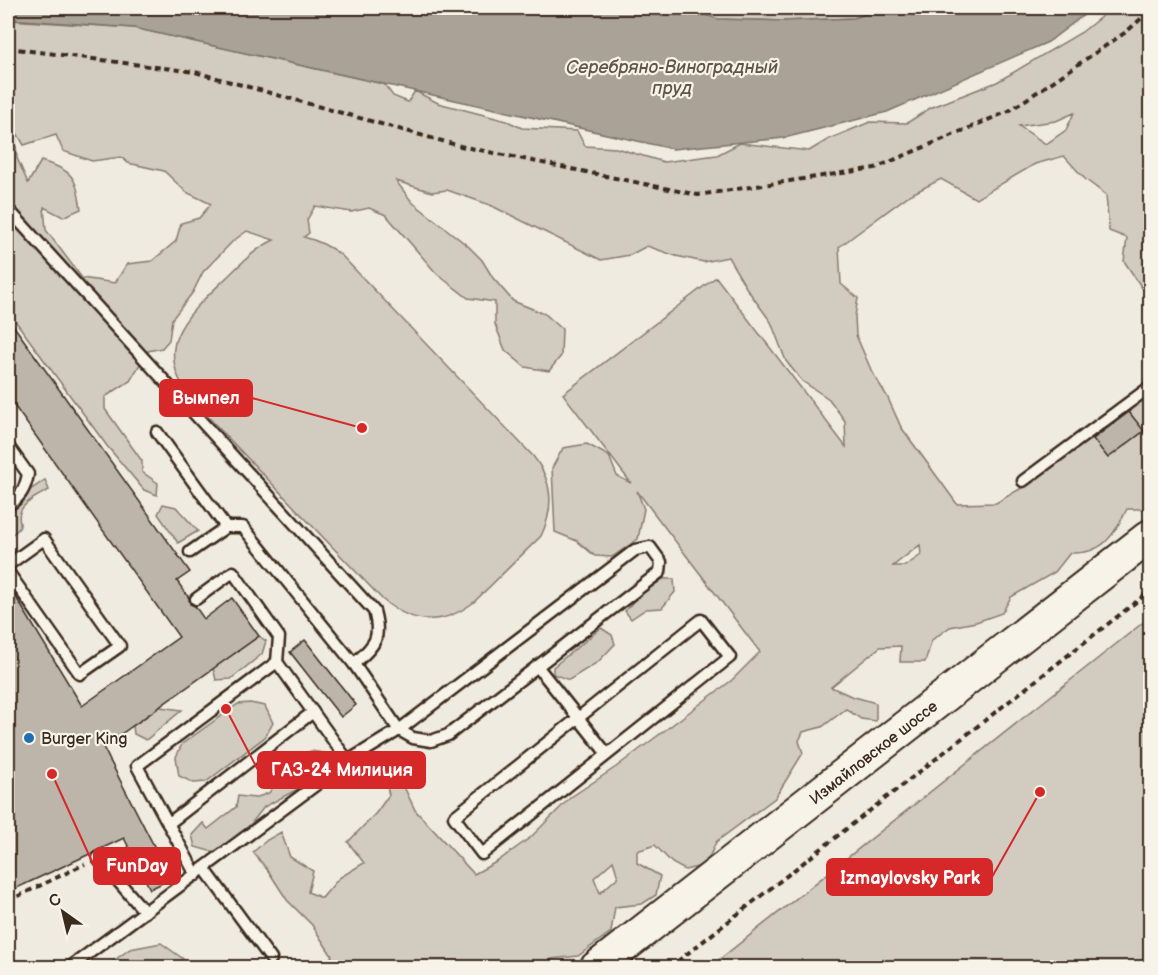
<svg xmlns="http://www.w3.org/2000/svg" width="1158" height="975" font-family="'Balsamiq Sans',sans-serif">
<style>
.green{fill:#d1cbc0;stroke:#867a6f;stroke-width:1.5;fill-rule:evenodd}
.water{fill:#aaa296;stroke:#7e7266;stroke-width:1.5}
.building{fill:#bdb5aa;stroke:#3b2a1e;stroke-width:1.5}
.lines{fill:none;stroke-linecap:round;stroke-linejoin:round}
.service-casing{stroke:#3b2a1e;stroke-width:15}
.secondary-casing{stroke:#3b2a1e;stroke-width:36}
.path{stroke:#3b2a1e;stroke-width:4;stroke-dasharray:6 4.5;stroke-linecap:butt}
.service{stroke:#f7f3e8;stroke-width:10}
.secondary{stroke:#f7f3e8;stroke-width:32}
.poi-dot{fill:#1f6fb2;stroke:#f7f3e8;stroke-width:2}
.labels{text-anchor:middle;stroke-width:4.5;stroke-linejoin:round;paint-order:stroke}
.poi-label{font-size:16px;fill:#3b2a1e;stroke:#f7f3e8;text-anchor:start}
.street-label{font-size:16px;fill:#3b2a1e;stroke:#f7f3e8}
.water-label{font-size:18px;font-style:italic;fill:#625448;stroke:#f7f3e8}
.leader{fill:none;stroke:#d62828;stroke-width:2}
.callout-dot{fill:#d62828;stroke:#f7f3e8;stroke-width:2}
.callout{fill:#d62828;stroke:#d62828;stroke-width:2}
.callout-label{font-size:18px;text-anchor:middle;font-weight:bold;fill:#fff}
</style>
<rect width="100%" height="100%" fill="#efebe0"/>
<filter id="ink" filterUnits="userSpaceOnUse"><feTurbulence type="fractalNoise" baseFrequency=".0167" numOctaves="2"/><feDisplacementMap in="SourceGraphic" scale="12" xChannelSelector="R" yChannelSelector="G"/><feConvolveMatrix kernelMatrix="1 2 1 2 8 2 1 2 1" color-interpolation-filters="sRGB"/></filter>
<g filter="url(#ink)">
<g class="green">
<polygon points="682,8 884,8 854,18 784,21 718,19"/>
<path d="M1112 8H1150V289L1142 288 1124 261 1127 238 1109 231 1106 195 1085 179 1064 156 1035 164 976 199 941 179 908 196 839 247 841 284 858 298 855 316 856 335 872 372 887 396 901 427 957 504 996 503 1025 486 1092 437H1116L1133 406 1150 392V506L1146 509H1127C1113 536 1104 554 1070 553L1055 572 1011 597 1002 613 976 622 950 627 932 640 925 662H900L901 646 880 647 831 687 851 696 876 703V721L861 719 846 709 822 727 803 732 799 741 803 753 775 798 716 842 706 865 685 870 672 863 655 845 637 851V863L660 876 656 895 642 904 615 907 611 932 578 956 552 959 544 968 321 967 332 956 312 925 287 900 269 872 253 852 267 840 281 832 290 857 313 871 308 892 322 898 339 878 364 863 348 842 376 813 389 795 383 770 389 755 415 810 474 874 498 861 531 837 571 797 616 767 732 680 760 652 637 491 644 509 638 539 612 557 595 556 577 541 555 532 552 468 563 448 587 444 609 456 617 476 631 483 563 394 716 277 846 447 845 421 829 399 802 381 786 361 771 322 747 289 728 257 704 262 676 256 647 246 630 255 601 260 490 205 447 190 432 192 396 181 412 202 468 246 482 260 493 278 513 301 545 314 562 329 561 356 549 371 525 367 505 350 495 324V302L468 298 437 274 386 215 369 208 351 212 315 206 307 220 309 233 304 237C319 241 330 246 342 256L533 456C553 481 555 507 541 536L474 602C443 626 413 625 383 600L192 400C151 347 185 317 224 280 240 265 254 249 274 240L247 231 233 241 203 272 193 292 172 319 169 340 162 348 148 351 130 381 105 397V409L142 461V472L158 483 157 495 144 490 107 446 8 311V228L11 225 8 222V123L15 116 8 93V20L134 28 384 84 393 96 408 102 415 91 438 103 507 121 522 128 577 131 585 146 616 148 664 162 717 155 740 143 809 151 829 139 870 122 907 123 930 108 997 82 1082 32ZM1074 113 1066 130 1046 144 1019 126 1056 121ZM15 130 24 145 56 135 63 151 92 161 121 157 128 163 164 171 186 192 211 204 199 218 181 223 176 241 152 261 127 264 115 283 82 278 46 230 44 207 63 217 81 209C76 177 74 171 41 161L28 183 17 158ZM920 545 921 555 905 566H893ZM613 861 618 877 600 893 594 878Z"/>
<path d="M45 480 49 490C40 495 26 501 21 510 14 524 30 523 8 537V505Z"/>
<polygon points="163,504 176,507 198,531 178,543 158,514"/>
<polygon points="663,579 674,579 675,592 662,608 646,609 631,619 625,611 636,598"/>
<polygon points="1150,617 1150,967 710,967"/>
<polygon points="601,628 612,635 615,644 598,662 569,680 553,674 553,667"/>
<polygon points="259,636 266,641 262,654 231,679 216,680 213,668"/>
<polygon points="250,703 265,706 273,723 265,737 206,782 194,783 179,776 176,757 182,744 238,704"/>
<polygon points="160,707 182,710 146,740 134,734 133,726"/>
<polygon points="311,751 325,753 316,772 296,790 264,807 237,842 213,852 195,847 192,835 203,823 208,829 236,807 238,796 255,798 269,793 293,757"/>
<polygon points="161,943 182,958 190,967 105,967 130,949"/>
</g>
<polygon class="water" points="8,8 682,8 718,19 784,21 854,18 884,8 1093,8 1048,42 887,112 784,138 673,149 134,28 8,19"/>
<g class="building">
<polygon points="8,318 190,572 177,581 189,598 190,604 195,606 204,619 232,598 259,636 103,747 171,879 150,889 124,838 8,892 8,584 82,706 179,637 8,397"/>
<polygon points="1129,412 1144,431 1108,458 1093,439"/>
<polygon points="305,640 356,705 341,717 290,652"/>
</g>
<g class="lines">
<g class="service-casing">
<g id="service">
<path d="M8 209 374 611C382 640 374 645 354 664"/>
<polyline points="157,432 226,527"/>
<path d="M8 446 28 474C25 490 20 497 8 506"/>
<polyline points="1023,481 1150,387"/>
<polyline points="8,565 44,539 120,646 80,674 8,572"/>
<polyline points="196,599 233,572 279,637 277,662"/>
<polygon points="701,620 730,657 482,854 454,817"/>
<polyline points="537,666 607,754"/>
<polyline points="168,824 313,712"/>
<polyline points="98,858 145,912"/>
<polyline points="204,868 271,959"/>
<polyline points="196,875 137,766 277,662 348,761"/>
<polyline points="69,968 348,761 399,730 635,550 650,547 661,562 660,572 448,735 431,741 413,738 399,730 354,664 243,527 226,527 190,552"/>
</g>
</g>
<g class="secondary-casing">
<polyline id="secondary" points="596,968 1150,536"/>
</g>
<g class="path">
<polyline points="8,48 195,72 460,146 698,195 875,168 1009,111 1126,32 1150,11"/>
<polyline points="8,901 85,864"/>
<polyline points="669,968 1150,591"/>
</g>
<use href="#service" class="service"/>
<use href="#secondary" class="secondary"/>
</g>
</g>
<circle class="poi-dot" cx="29" cy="738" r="6"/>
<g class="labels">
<g class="poi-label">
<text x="41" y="744">Burger King</text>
</g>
<g class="street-label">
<text transform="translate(873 752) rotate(-38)" y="6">Измайловское шоссе</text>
</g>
<g class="water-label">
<text x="672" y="73">Серебряно-Виноградный<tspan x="672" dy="21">пруд</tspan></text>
</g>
</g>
<path class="leader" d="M362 428L252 398M226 709L258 770M52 774L94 866M1040 792L992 877"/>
<g class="callout-dot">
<circle cx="362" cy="428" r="6"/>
<circle cx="226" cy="709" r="6"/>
<circle cx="52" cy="774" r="6"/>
<circle cx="1040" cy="792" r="6"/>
</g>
<g class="callout">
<rect x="160" y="380" width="92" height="36" rx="6"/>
<rect x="258" y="752" width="167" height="36" rx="6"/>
<rect x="94" y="848" width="86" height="36" rx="6"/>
<rect x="827" y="859" width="165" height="36" rx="6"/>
</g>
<g class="callout-label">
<text x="206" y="404">Вымпел</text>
<text x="342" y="776">ГАЗ-24 Милиция</text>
<text x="137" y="872">FunDay</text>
<text x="910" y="884">Izmaylovsky Park</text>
</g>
<rect width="1158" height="975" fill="none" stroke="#f7f3e8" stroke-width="30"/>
<rect x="15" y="15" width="1128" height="945" fill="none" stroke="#3b2a1e" stroke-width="2" filter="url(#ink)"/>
<g transform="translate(63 912) rotate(326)" stroke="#f7f3e8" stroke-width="4.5" paint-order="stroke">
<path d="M0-4.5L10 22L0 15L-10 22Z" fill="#3b2a1e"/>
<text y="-9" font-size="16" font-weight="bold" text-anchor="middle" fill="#3b2a1e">С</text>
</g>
</svg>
